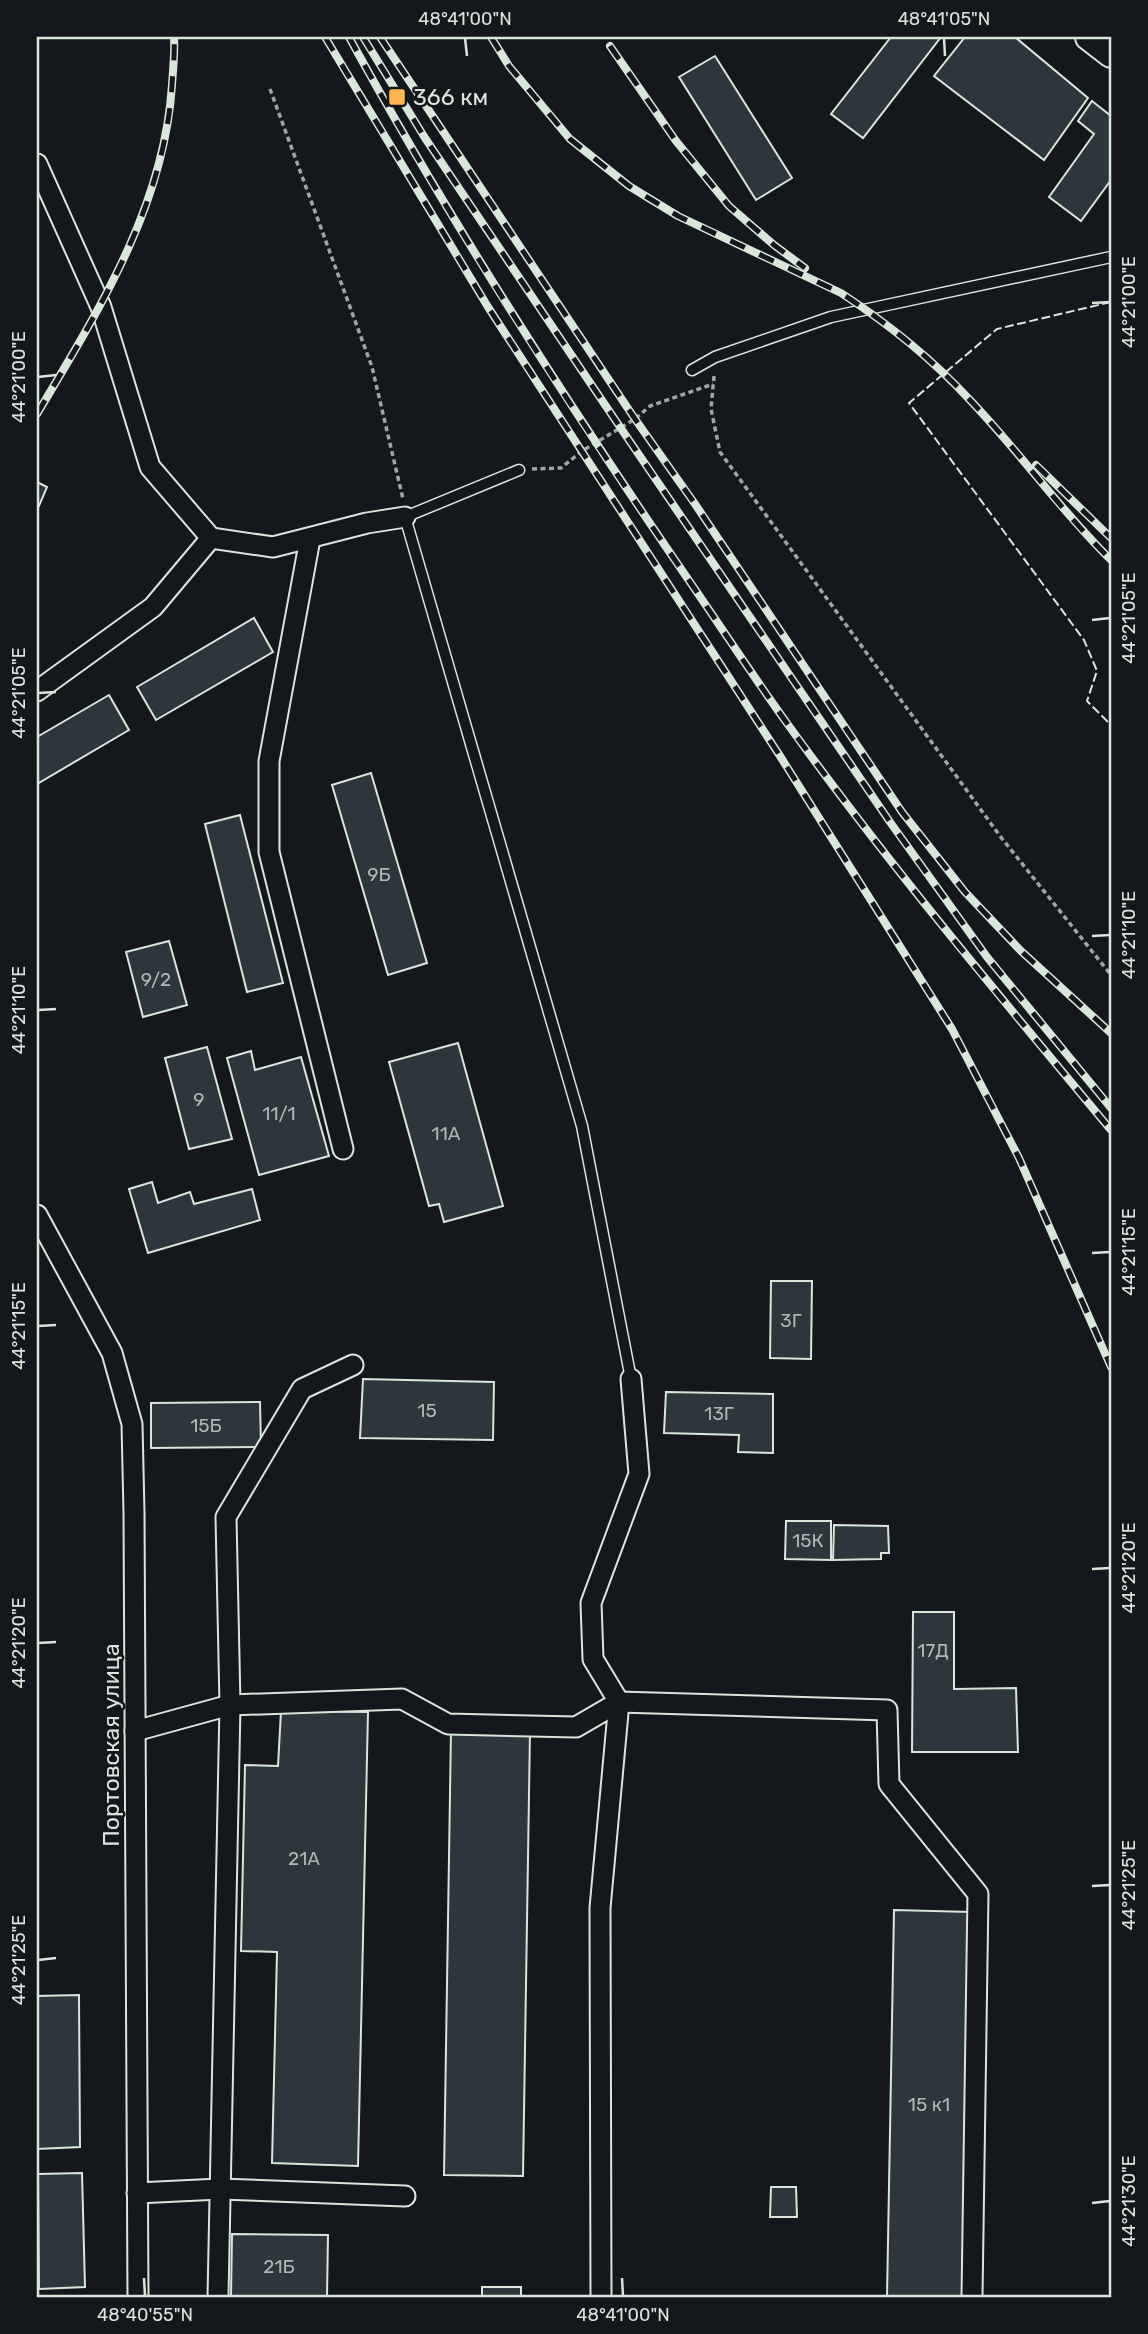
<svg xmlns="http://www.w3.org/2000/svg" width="1148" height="2334" font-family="Rubik,sans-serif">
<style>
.building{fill:#2c363c;stroke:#d8e6dc;stroke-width:2}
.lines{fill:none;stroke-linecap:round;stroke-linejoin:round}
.lane-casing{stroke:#d8e6dc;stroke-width:13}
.street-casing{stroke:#d8e6dc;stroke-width:23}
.secondary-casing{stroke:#d8e6dc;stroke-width:30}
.path{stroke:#9da8a2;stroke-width:3.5;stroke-dasharray:5 3.5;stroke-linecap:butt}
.lane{stroke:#14181c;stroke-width:10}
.street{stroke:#14181c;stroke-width:19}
.secondary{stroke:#14181c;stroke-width:26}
.rail-casing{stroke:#d8e6dc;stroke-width:8}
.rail{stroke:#14181c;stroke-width:5;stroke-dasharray:16;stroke-linecap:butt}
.fence{stroke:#d8e6dc;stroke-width:2;stroke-dasharray:9 3.5;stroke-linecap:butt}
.ticks{fill:none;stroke:#d8e6dc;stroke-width:2.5}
.poi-dot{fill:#ffb74d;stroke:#14181c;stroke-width:2.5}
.labels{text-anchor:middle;stroke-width:5;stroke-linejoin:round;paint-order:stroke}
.number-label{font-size:19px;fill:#adbab4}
.poi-label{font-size:23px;fill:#d8e6dc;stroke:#14181c;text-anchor:start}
.street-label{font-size:23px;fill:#d8e6dc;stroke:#14181c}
.neatline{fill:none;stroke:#d8e6dc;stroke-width:2.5}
.ticks-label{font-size:18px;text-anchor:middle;fill:#d8e6dc}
</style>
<rect width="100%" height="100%" fill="#14181c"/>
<g class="building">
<polygon points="891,37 941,37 863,138 831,114"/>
<polygon points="965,37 1015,37 1088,98 1044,160 934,76"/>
<polygon points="715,56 792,178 756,200 679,77"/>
<polygon points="1092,101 1111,116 1111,180 1081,221 1049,197 1094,134 1078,121"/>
<polygon points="37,482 47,487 39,506 37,505"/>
<polygon points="254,618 273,652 156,720 137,687"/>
<polygon points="109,695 129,730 37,784 37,737"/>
<polygon points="371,773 427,963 388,975 332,785"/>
<polygon points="240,815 283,983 247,992 205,824"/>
<polygon points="169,941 187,1005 143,1017 126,952"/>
<polygon points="458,1043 503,1206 444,1222 439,1204 429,1206 389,1062"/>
<polygon points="207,1047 232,1139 189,1149 165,1058"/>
<polygon points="251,1051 255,1070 301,1057 329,1156 259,1175 227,1058"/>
<polygon points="152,1182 158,1203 190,1192 194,1204 252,1189 260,1220 148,1253 129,1189"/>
<polygon points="771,1281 812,1281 811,1359 770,1358"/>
<polygon points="363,1379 494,1382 493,1440 360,1438"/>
<polygon points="666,1392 773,1394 773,1453 738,1452 739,1435 664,1433"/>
<polygon points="260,1402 261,1447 151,1448 151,1403"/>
<polygon points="786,1521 831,1521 831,1560 785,1559"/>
<polygon points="834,1525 888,1526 889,1553 881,1553 881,1559 833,1560"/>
<polygon points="913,1612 954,1612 954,1689 1016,1688 1018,1752 912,1752"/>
<polygon points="281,1711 368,1712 358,2166 272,2163 277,1952 241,1951 245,1765 278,1766"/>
<polygon points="451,1730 530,1731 523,2176 444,2175"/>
<polygon points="894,1910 971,1912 964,2297 887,2297"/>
<polygon points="79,1995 80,2147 37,2149 37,1996"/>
<polygon points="82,2173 85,2287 39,2289 38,2174"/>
<polygon points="771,2187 796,2187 797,2217 770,2217"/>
<polygon points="232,2234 328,2235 327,2297 231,2297"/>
<rect x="482" y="2287" width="39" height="10"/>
</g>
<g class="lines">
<g class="lane-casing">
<g id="lane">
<polyline points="692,370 715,357 831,317 1111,257"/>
<polyline points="519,470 405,517 582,1126 631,1379"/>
</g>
</g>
<g class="street-casing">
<g id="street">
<polyline points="37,164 101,307 150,467 211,538"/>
<polyline points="310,539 269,761 269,852 343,1149"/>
<polyline points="37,691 153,607 211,538 273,547 367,523 405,517"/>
<polyline points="37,1215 112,1353 132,1424 134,1513 138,2297"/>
<polyline points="135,1731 230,1705 402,1699 448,1724 576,1727 619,1702 887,1710 889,1784 978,1894 972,2297"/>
<polyline points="137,2193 220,2189 405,2196"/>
<polyline points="218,2297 230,1705 226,1517 302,1389 353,1365"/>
<polyline points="601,2297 600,1908 619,1702 593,1659 591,1603 639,1474 631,1379"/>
</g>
</g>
<g class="secondary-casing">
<polyline id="secondary" points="1089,37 1111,54"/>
</g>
<g class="path">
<polyline points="270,89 372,367 403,499"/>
<polyline points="714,376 711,409 720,452 1000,836 1111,975"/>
<polyline points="532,469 561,468 582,451 635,419 650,406 713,384"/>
</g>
<use href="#lane" class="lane"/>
<use href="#street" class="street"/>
<use href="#secondary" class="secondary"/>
<g class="rail-casing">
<g id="rail">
<polyline points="325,37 488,307 780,756 952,1029 1019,1158 1111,1367"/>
<path d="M349 37C452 225 569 406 690 582 723 630 755 679 789 726 890 866 1001 998 1111 1130"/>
<polyline points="363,37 425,138 620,427 890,822 987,957 1111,1108"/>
<polyline points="380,37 635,419 695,504 902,812 965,892 1021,951 1111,1033"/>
<path d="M491 37 509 66 570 139 629 186 678 216 841 293C887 323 932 359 969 399 1019 451 1060 510 1111 560"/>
<polyline points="610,46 676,141 729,206 774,245 805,268"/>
<path d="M37 414C98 311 164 208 172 85 173 69 175 53 174 37"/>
<polyline points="1036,465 1111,538"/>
</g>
</g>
<use href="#rail" class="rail"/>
<polyline class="fence" points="1111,302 997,329 909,403 1084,640 1097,671 1087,701 1111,725"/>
</g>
<path class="ticks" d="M465 38 467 56M944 38 945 56M1092 303 1110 302M38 377 56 375M1092 620 1110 618M38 693 56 692M1092 936 1110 935M38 1010 56 1009M1092 1253 1110 1252M38 1326 56 1325M1092 1569 1110 1568M38 1643 56 1642M1092 1886 1110 1885M38 1960 56 1958M1092 2203 1110 2201M144 2278 145 2296M622 2278 623 2296"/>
<rect class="poi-dot" x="388" y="88" width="18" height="18" rx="3.5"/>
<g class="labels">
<g class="number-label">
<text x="379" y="881">9Б</text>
<text x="156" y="986">9/2</text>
<text x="199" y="1106">9</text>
<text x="279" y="1120">11/1</text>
<text x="446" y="1140">11А</text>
<text x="791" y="1327">3Г</text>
<text x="427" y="1417">15</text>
<text x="719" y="1420">13Г</text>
<text x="206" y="1432">15Б</text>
<text x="808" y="1547">15К</text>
<text x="933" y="1657">17Д</text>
<text x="304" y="1865">21А</text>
<text x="929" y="2111">15 к1</text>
<text x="279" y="2273">21Б</text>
</g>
<g class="poi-label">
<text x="413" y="105">366 км</text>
</g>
<g class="street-label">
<text transform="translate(111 1745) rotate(-90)" y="8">Портовская улица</text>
</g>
</g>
<rect width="1148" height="2334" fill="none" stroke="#14181c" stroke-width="77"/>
<rect x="38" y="38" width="1072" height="2258" class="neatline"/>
<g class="ticks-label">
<text x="465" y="25">48°41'00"N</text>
<text x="944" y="25">48°41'05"N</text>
<text transform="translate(1129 302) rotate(-90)" y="6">44°21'00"E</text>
<text transform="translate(19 377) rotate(-90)" y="6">44°21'00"E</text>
<text transform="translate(1129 618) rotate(-90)" y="6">44°21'05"E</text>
<text transform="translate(19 693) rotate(-90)" y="6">44°21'05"E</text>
<text transform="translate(1129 935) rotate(-90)" y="6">44°21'10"E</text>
<text transform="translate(19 1010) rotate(-90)" y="6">44°21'10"E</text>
<text transform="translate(1129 1252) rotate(-90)" y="6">44°21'15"E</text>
<text transform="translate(19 1326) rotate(-90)" y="6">44°21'15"E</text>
<text transform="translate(1129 1568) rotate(-90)" y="6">44°21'20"E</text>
<text transform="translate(19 1643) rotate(-90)" y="6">44°21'20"E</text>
<text transform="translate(1129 1885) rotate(-90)" y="6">44°21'25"E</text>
<text transform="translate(19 1960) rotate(-90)" y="6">44°21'25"E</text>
<text transform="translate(1129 2201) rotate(-90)" y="6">44°21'30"E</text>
<text x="145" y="2321">48°40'55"N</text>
<text x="623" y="2321">48°41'00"N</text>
</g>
</svg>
